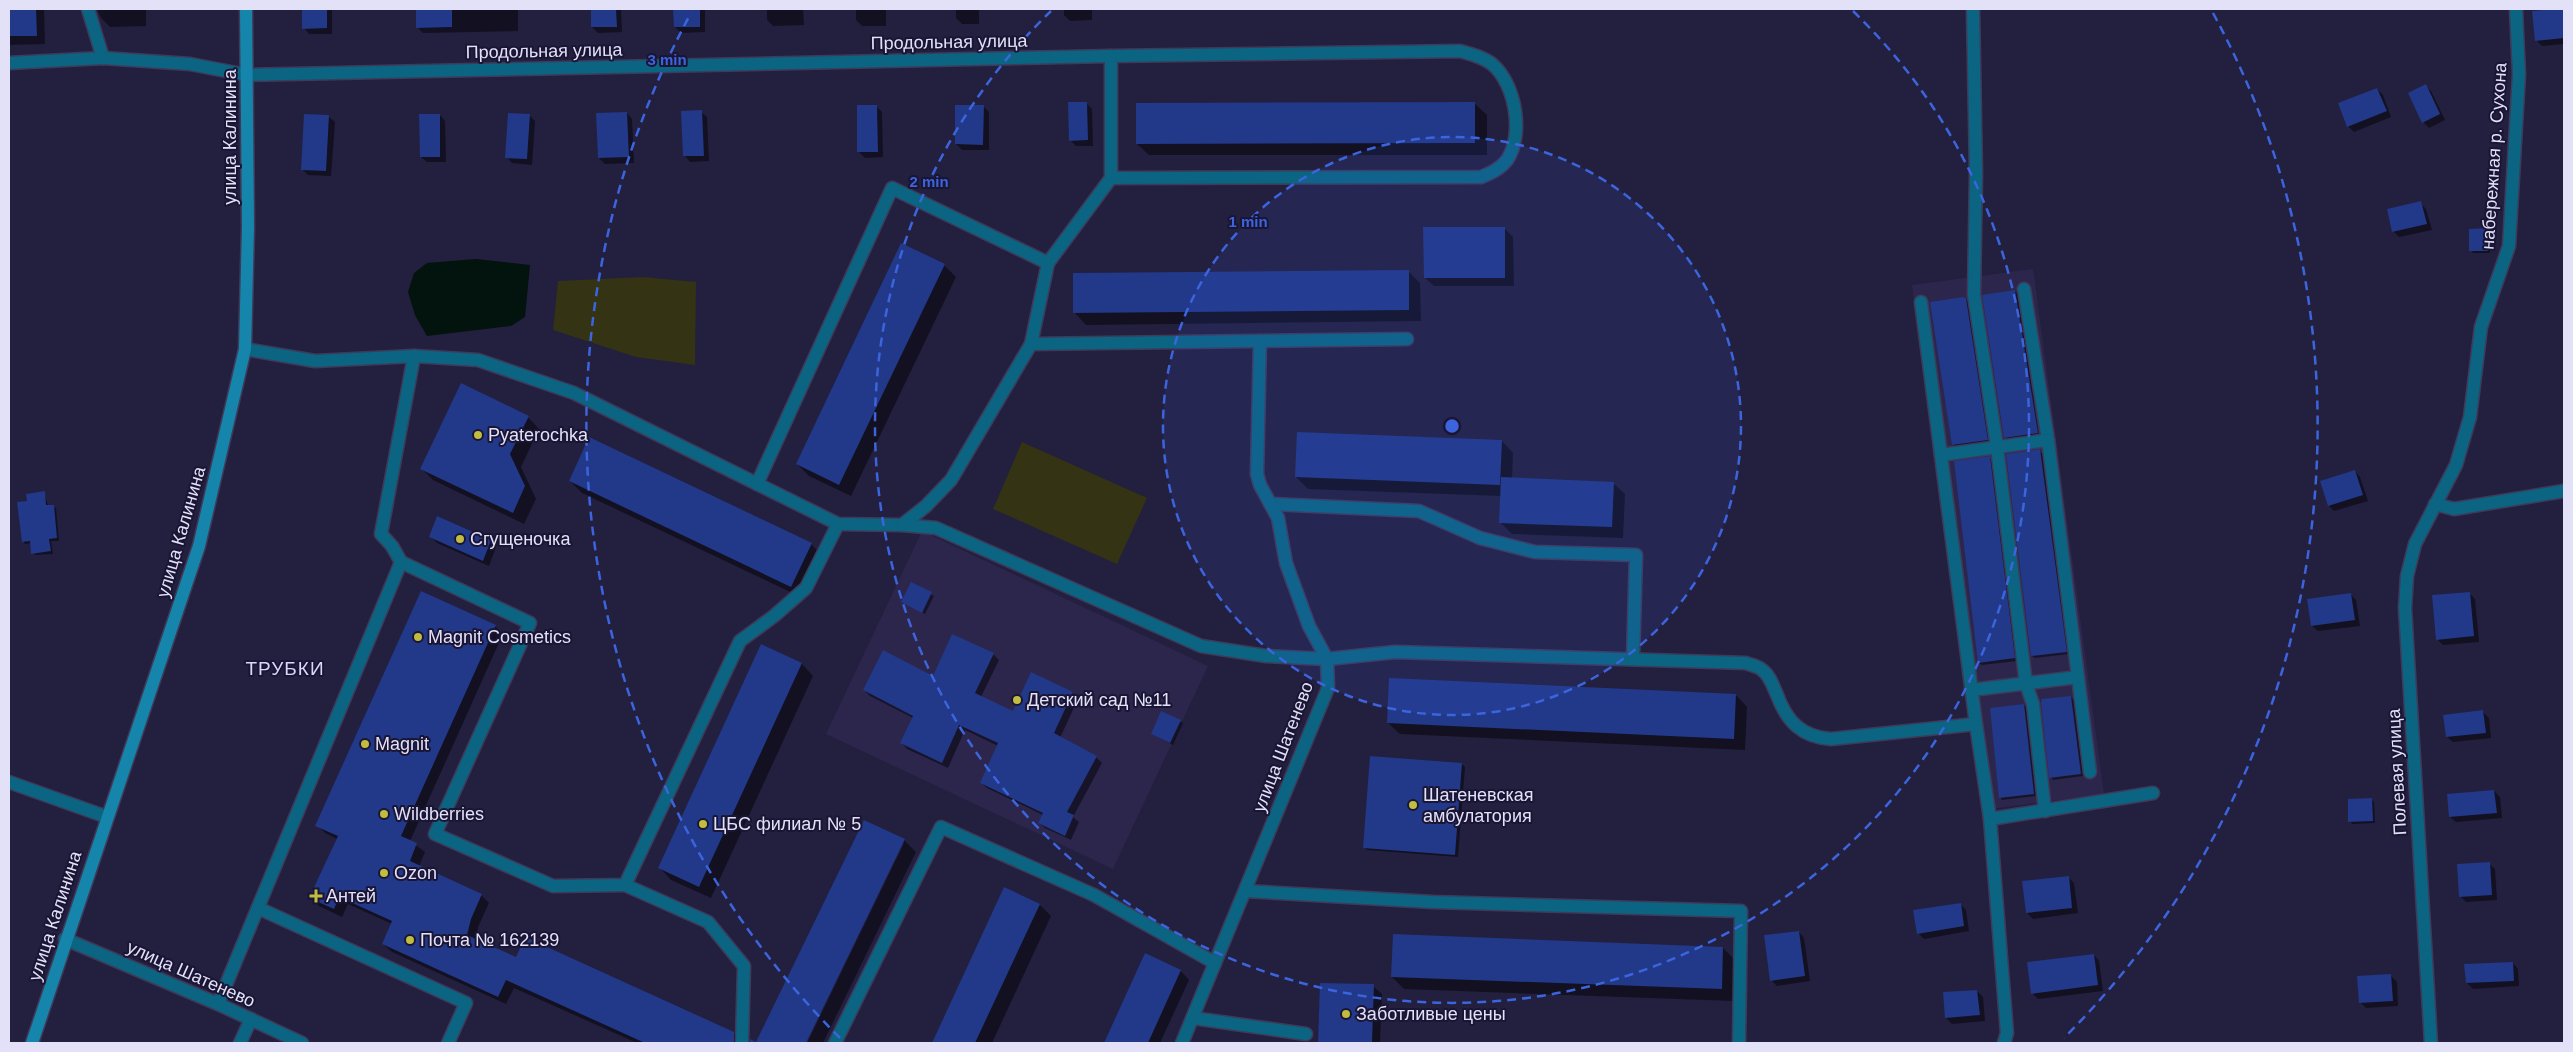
<svg xmlns="http://www.w3.org/2000/svg" width="2573" height="1052" font-family="Arial,sans-serif">
<style>
.built{fill:#2c264d}
.green{fill:#343314}
.water{fill:#03130d}
.shadow{fill:#0007}
.building{fill:#223888}
.lines{fill:none;stroke-linecap:round;stroke-linejoin:round}
.service-casing{stroke:#3e3a59;stroke-width:15}
.minor-casing{stroke:#3e3a59;stroke-width:15}
.secondary-casing{stroke:#3e3a59;stroke-width:15}
.service{stroke:#0a6482;stroke-width:12}
.minor{stroke:#0a6482;stroke-width:12}
.secondary{stroke:#1685ab;stroke-width:12}
.ring{fill:none;stroke:#3b64dd;stroke-width:2.5;stroke-dasharray:9 6}
.poi-dot{fill:#c1bd40;stroke:#1a1534;stroke-width:2}
.labels{text-anchor:middle;stroke-width:4;stroke-linejoin:round;paint-order:stroke}
.street-label{font-size:18px;fill:#e2e1f7;stroke:#1a1534}
.poi-label{font-size:18px;fill:#e2e1f7;stroke:#1a1534;text-anchor:start}
.neighbourhood-label{font-size:19px;letter-spacing:1px;fill:#d8d6f9;stroke:#1a1534}
.centre{fill:#3b64dd;stroke:#1a1534;stroke-width:2.5}
.ring-label{font-size:15px;text-anchor:middle;font-weight:bold;fill:#3b64dd;stroke:#1a1534;stroke-width:4;stroke-linejoin:round;paint-order:stroke}
</style>
<rect width="100%" height="100%" fill="#231f3f"/>
<g class="built">
<polygon points="2033,269 2104,794 1982,810 1912,285"/>
<polygon points="922,531 1208,666 1113,869 826,734"/>
</g>
<g class="green">
<polygon points="643,277 696,282 695,365 636,357 553,330 558,281"/>
<polygon points="1022,442 1147,498 1117,564 993,509"/>
</g>
<polygon class="water" points="476,259 530,265 525,317 511,326 427,336 415,315 408,292 414,273 427,263"/>
<g class="shadow">
<polygon points="9,9 44,9 45,44 9,45"/>
<polygon points="97,9 146,9 146,26 110,27 101,18"/>
<polygon points="303,9 332,9 332,34 309,34 304,28"/>
<polygon points="417,9 518,9 518,31 423,33 417,27"/>
<polygon points="592,9 621,9 622,32 598,33 592,27"/>
<polygon points="675,9 705,9 705,32 681,33 675,27"/>
<polygon points="767,9 803,9 804,25 773,26 767,20"/>
<polygon points="856,9 886,9 886,26 862,26 856,20"/>
<polygon points="956,9 979,9 979,24 962,24 956,18"/>
<polygon points="1064,9 1092,9 1092,20 1070,21 1064,15"/>
<polygon points="2564,9 2564,44 2542,46 2536,40 2533,12"/>
<polygon points="2425,86 2431,91 2445,120 2429,128 2423,122"/>
<polygon points="2377,89 2383,95 2391,117 2354,132 2348,126"/>
<polygon points="1086,103 1092,109 1093,146 1076,146 1070,140"/>
<polygon points="1475,104 1487,115 1487,155 1149,155 1137,144"/>
<polygon points="876,106 882,112 883,157 865,158 859,152"/>
<polygon points="983,106 989,112 989,150 962,150 956,144"/>
<polygon points="701,112 707,117 709,161 690,162 685,156"/>
<polygon points="627,113 632,119 634,163 605,164 599,158"/>
<polygon points="440,115 445,121 446,162 427,162 421,157"/>
<polygon points="529,115 535,121 532,165 512,163 507,157"/>
<polygon points="329,117 335,122 331,176 308,175 302,169"/>
<polygon points="2420,203 2426,209 2432,230 2399,237 2394,232 2389,210"/>
<polygon points="1504,228 1513,237 1514,286 1434,286 1425,278"/>
<polygon points="2488,230 2490,232 2490,253 2473,253 2471,250"/>
<polygon points="944,265 956,277 851,496 809,476 797,464"/>
<polygon points="1408,271 1420,283 1421,321 1086,325 1075,313"/>
<polygon points="2015,291 2018,294 2039,436 2008,440 2005,437"/>
<polygon points="1966,299 1968,301 1990,442 1956,447 1953,445"/>
<polygon points="528,417 539,429 521,467 536,499 524,524 433,480 421,468"/>
<polygon points="1502,441 1513,453 1512,479 1613,483 1625,494 1623,538 1512,534 1500,522 1501,496 1308,489 1296,477"/>
<polygon points="2041,452 2043,454 2069,654 2035,658 2032,656 2007,455"/>
<polygon points="1990,458 1992,460 2017,661 1982,665 1979,663"/>
<polygon points="2355,471 2360,477 2368,501 2334,511 2329,506"/>
<polygon points="570,481 811,544 823,556 803,598 582,493"/>
<polygon points="44,492 48,506 56,508 59,541 51,541 53,554 35,555 31,543 25,544 23,541 28,503"/>
<polygon points="431,537 490,541 496,547 489,566 437,543"/>
<polygon points="911,584 934,596 925,614 903,602"/>
<polygon points="2469,593 2475,599 2479,642 2443,645 2437,639"/>
<polygon points="2350,594 2356,600 2360,626 2318,631 2312,626"/>
<polygon points="495,626 503,634 410,841 425,852 419,866 481,895 489,903 478,927 476,940 517,959 732,1032 740,1040 739,1043 637,1043 514,988 506,1004 392,952 383,944 392,924 348,904 342,917 319,906 311,898 337,839 325,833 317,825"/>
<polygon points="762,646 802,664 813,676 711,898 671,880 660,868"/>
<polygon points="993,654 999,660 981,697 1014,713 1032,674 1073,693 1078,699 1060,738 1096,757 1102,763 1073,817 1079,822 1071,840 1045,828 1039,823 1043,815 987,788 981,783 998,746 965,730 948,768 907,749 902,743 913,718 870,696 864,690 933,678"/>
<polygon points="1736,695 1747,707 1745,750 1400,734 1388,723"/>
<polygon points="2071,697 2074,700 2083,776 2053,780 2051,777"/>
<polygon points="2024,705 2027,708 2036,796 2002,800 2000,797"/>
<polygon points="2483,712 2489,718 2491,738 2453,742 2447,737"/>
<polygon points="1180,721 1183,723 1173,745 1152,734"/>
<polygon points="1371,757 1462,764 1465,767 1458,857 1367,850 1365,848"/>
<polygon points="2494,791 2500,797 2502,818 2456,822 2450,817"/>
<polygon points="2371,799 2374,802 2375,823 2352,824 2350,821"/>
<polygon points="865,821 904,840 916,852 823,1043 807,1043 904,843 901,843 804,1043 758,1043"/>
<polygon points="2489,864 2495,869 2497,900 2466,902 2460,896"/>
<polygon points="2068,877 2074,883 2078,913 2033,919 2027,913"/>
<polygon points="1005,888 1040,905 1051,916 992,1043 933,1043"/>
<polygon points="1960,904 1966,910 1969,931 1924,939 1918,933"/>
<polygon points="1799,932 1804,938 1810,981 1777,986 1771,980"/>
<polygon points="1723,948 1735,960 1733,1001 1404,989 1392,977"/>
<polygon points="1146,955 1181,971 1189,980 1160,1043 1106,1043"/>
<polygon points="2094,955 2099,961 2103,991 2038,999 2032,993"/>
<polygon points="2513,963 2518,969 2519,986 2473,989 2467,983"/>
<polygon points="2391,976 2397,982 2398,1006 2366,1008 2360,1002"/>
<polygon points="1321,984 1373,986 1382,994 1380,1043 1319,1043"/>
<polygon points="1977,991 1983,997 1985,1021 1952,1024 1946,1018"/>
</g>
<g class="building">
<polygon points="9,9 36,9 37,36 9,36"/>
<polygon points="302,9 327,9 327,28 302,29"/>
<polygon points="416,9 452,9 452,27 416,28"/>
<polygon points="591,9 616,9 617,27 591,27"/>
<polygon points="673,9 700,9 700,27 674,27"/>
<polygon points="2555,9 2564,9 2564,38 2535,41 2532,11"/>
<polygon points="2426,84 2440,114 2422,123 2408,93"/>
<polygon points="2377,88 2387,111 2347,127 2338,103"/>
<polygon points="1068,102 1087,102 1088,140 1069,141"/>
<polygon points="1475,102 1475,143 1136,144 1136,103"/>
<polygon points="857,105 877,105 878,152 857,152"/>
<polygon points="955,105 984,105 983,145 955,144"/>
<polygon points="702,110 704,156 683,156 681,111"/>
<polygon points="627,112 629,157 598,158 596,113"/>
<polygon points="508,113 530,114 527,159 505,158"/>
<polygon points="304,114 329,115 326,171 301,170"/>
<polygon points="419,114 440,114 440,157 420,157"/>
<polygon points="2421,201 2427,224 2392,232 2387,209"/>
<polygon points="1423,227 1505,227 1505,278 1424,278"/>
<polygon points="2488,228 2488,251 2469,251 2469,229"/>
<polygon points="901,243 945,264 839,485 796,464"/>
<polygon points="1409,270 1409,310 1073,313 1073,273"/>
<polygon points="2015,290 2038,433 2004,438 1982,295"/>
<polygon points="1963,297 1966,298 1988,440 1952,445 1930,302"/>
<polygon points="461,383 529,416 510,454 525,486 513,513 420,469"/>
<polygon points="1297,432 1502,440 1500,485 1295,477"/>
<polygon points="589,437 812,543 791,587 569,481"/>
<polygon points="2040,449 2067,652 2031,656 2006,454"/>
<polygon points="1990,456 2015,658 1978,663 1954,461"/>
<polygon points="2355,470 2363,495 2328,506 2320,481"/>
<polygon points="1501,477 1614,482 1612,527 1499,523"/>
<polygon points="45,491 46,505 54,505 57,538 49,539 51,551 31,554 30,541 22,542 17,502 27,501 26,494"/>
<polygon points="437,516 491,540 483,561 429,537"/>
<polygon points="911,582 932,592 922,613 901,602"/>
<polygon points="421,591 496,625 401,836 417,843 410,861 482,894 471,919 467,935 516,957 525,937 734,1032 734,1043 645,1043 506,980 498,997 382,944 392,921 339,897 334,909 309,898 338,836 315,826"/>
<polygon points="2470,592 2474,636 2436,640 2432,595"/>
<polygon points="2351,593 2355,620 2311,626 2307,599"/>
<polygon points="952,634 994,653 975,693 1013,711 1031,672 1073,692 1054,733 1097,756 1067,812 1074,815 1065,836 1038,823 1043,813 980,783 998,743 959,725 942,763 900,743 913,716 863,690 883,650 933,676"/>
<polygon points="761,644 802,663 699,887 658,868"/>
<polygon points="1389,678 1736,694 1734,739 1387,723"/>
<polygon points="2071,696 2081,774 2049,778 2041,702 2042,699"/>
<polygon points="2024,704 2034,794 1999,798 1990,708"/>
<polygon points="2483,710 2486,733 2446,737 2443,715"/>
<polygon points="1161,711 1181,720 1170,743 1151,734"/>
<polygon points="1370,756 1462,763 1455,855 1363,848"/>
<polygon points="2494,790 2497,813 2449,817 2447,794"/>
<polygon points="2372,798 2373,821 2348,822 2348,799"/>
<polygon points="864,820 905,839 806,1043 750,1043 750,1039 756,1042"/>
<polygon points="2490,862 2492,895 2459,897 2457,864"/>
<polygon points="2069,876 2072,908 2026,913 2022,881"/>
<polygon points="1004,887 1040,904 975,1043 932,1043"/>
<polygon points="1961,903 1964,926 1917,934 1913,910"/>
<polygon points="1799,931 1805,976 1770,981 1764,935"/>
<polygon points="1393,934 1723,947 1722,989 1391,977"/>
<polygon points="1145,953 1181,970 1148,1043 1104,1043"/>
<polygon points="2094,954 2098,985 2031,994 2027,962"/>
<polygon points="2513,962 2514,981 2466,983 2464,964"/>
<polygon points="2391,974 2393,1001 2359,1003 2357,976"/>
<polygon points="1320,983 1374,984 1372,1043 1318,1043"/>
<polygon points="1977,990 1980,1015 1945,1018 1943,992"/>
</g>
<g class="lines">
<g class="service-casing">
<g id="service">
<polyline points="88,9 103,58"/>
<polyline points="1973,9 1976,173 1974,295 1997,447 2026,684 2033,704 2045,811"/>
<polyline points="2024,289 2048,440 2090,772"/>
<polyline points="1921,302 1976,724"/>
<polyline points="1031,344 1407,339"/>
<path d="M414 356 478 360 574 393 838 524 902 525 936 528 1201 646 1266 656 1327 659 1395 652 1746 663C1751 665 1757 666 1761 669 1770 675 1773 686 1777 695 1787 722 1802 737 1831 739L1976 724 1990 819 2153 793"/>
<polyline points="1941,455 2048,440"/>
<polyline points="757,484 892,188 1048,263"/>
<polyline points="1272,504 1419,511 1480,538 1535,552 1636,555 1633,659"/>
<path d="M902 525 926 506 951 480 1031 344 1048 263 1111 178V56L1460 51C1471 54 1483 57 1492 64 1516 84 1524 135 1507 160 1500 169 1491 173 1481 177L1111 178"/>
<polyline points="401,562 530,623 435,834 553,886 625,885 740,641 774,616 806,588 838,524"/>
<polyline points="1971,690 2078,677"/>
<polyline points="9,782 107,817"/>
<polyline points="625,885 708,922 744,966 742,1043"/>
<polyline points="1245,891 1433,902 1741,911 1739,1043"/>
<polyline points="258,908 466,1003 448,1043"/>
<polyline points="218,1004 401,562 392,546 381,534 414,356 315,361 245,349"/>
<polyline points="1193,1018 1306,1034"/>
<polyline points="240,1043 251,1019"/>
<polyline points="835,1043 941,827 1094,895 1215,963"/>
</g>
</g>
<g class="minor-casing">
<g id="minor">
<polyline points="9,63 103,58 190,64 247,75 1111,56"/>
<polyline points="2435,504 2454,509 2564,491"/>
<polyline points="1990,819 2007,1033 2004,1043"/>
<polyline points="65,939 218,1004 302,1043"/>
<polyline points="1182,1043 1328,688 1327,659 1309,626 1286,563 1278,518 1260,485 1257,474 1260,341"/>
<polyline points="2431,1043 2405,608 2407,576 2415,544 2456,465 2470,417 2481,327 2509,246 2519,74 2516,9"/>
</g>
</g>
<g class="secondary-casing">
<polyline id="secondary" points="32,1043 199,546 245,349 248,227 246,9"/>
</g>
<use href="#service" class="service"/>
<use href="#minor" class="minor"/>
<use href="#secondary" class="secondary"/>
</g>
<circle cx="1452" cy="426" r="289" fill="#3b64dd" fill-opacity=".12"/>
<g class="ring">
<circle cx="1452" cy="426" r="289"/>
<path d="M1853 11A577 577 0 1 1 1051 11"/>
<path d="M840 1038A866 866 0 0 1 691 13M2213 13A866 866 0 0 1 2064 1038"/>
</g>
<g class="poi-dot">
<circle cx="478" cy="435" r="5"/>
<circle cx="460" cy="539" r="5"/>
<circle cx="418" cy="637" r="5"/>
<circle cx="1017" cy="700" r="5"/>
<circle cx="365" cy="744" r="5"/>
<circle cx="1413" cy="805" r="5"/>
<circle cx="384" cy="814" r="5"/>
<circle cx="703" cy="824" r="5"/>
<circle cx="384" cy="873" r="5"/>
<path d="M313.5 888.5h5v5h5v5h-5v5h-5v-5h-5v-5h5z"/>
<circle cx="410" cy="940" r="5"/>
<circle cx="1346" cy="1014" r="5"/>
</g>
<g class="labels">
<g class="street-label">
<text transform="translate(949 42) rotate(-1)" y="6">Продольная улица</text>
<text transform="translate(544 51) rotate(-1)" y="6">Продольная улица</text>
<text transform="translate(230 137) rotate(-90)" y="6">улица Калинина</text>
<text transform="translate(2494 156) rotate(-86)" y="6">набережная р. Сухона</text>
<text transform="translate(181 532) rotate(-74)" y="6">улица Калинина</text>
<text transform="translate(1283 747) rotate(-69)" y="6">улица Шатенево</text>
<text transform="translate(2397 772) rotate(-93)" y="6">Полевая улица</text>
<text transform="translate(55 916) rotate(-72)" y="6">улица Калинина</text>
<text transform="translate(191 974) rotate(24)" y="6">улица Шатенево</text>
</g>
<g class="poi-label">
<text x="488" y="441">Pyaterochka</text>
<text x="470" y="545">Сгущеночка</text>
<text x="428" y="643">Magnit Cosmetics</text>
<text x="1027" y="706">Детский сад №11</text>
<text x="375" y="750">Magnit</text>
<text x="1423" y="801">Шатеневская<tspan x="1423" dy="21">амбулатория</tspan></text>
<text x="394" y="820">Wildberries</text>
<text x="713" y="830">ЦБС филиал № 5</text>
<text x="394" y="879">Ozon</text>
<text x="326" y="902">Антей</text>
<text x="420" y="946">Почта № 162139</text>
<text x="1356" y="1020">Заботливые цены</text>
</g>
<g class="neighbourhood-label">
<text x="285" y="675">ТРУБКИ</text>
</g>
</g>
<circle cx="1452" cy="426" r="8" class="centre"/>
<g class="ring-label">
<text x="667" y="65">3 min</text>
<text x="929" y="187">2 min</text>
<text x="1248" y="227">1 min</text>
</g>
<rect width="2573" height="1052" fill="none" stroke="#e2e1f7" stroke-width="20"/>
</svg>
